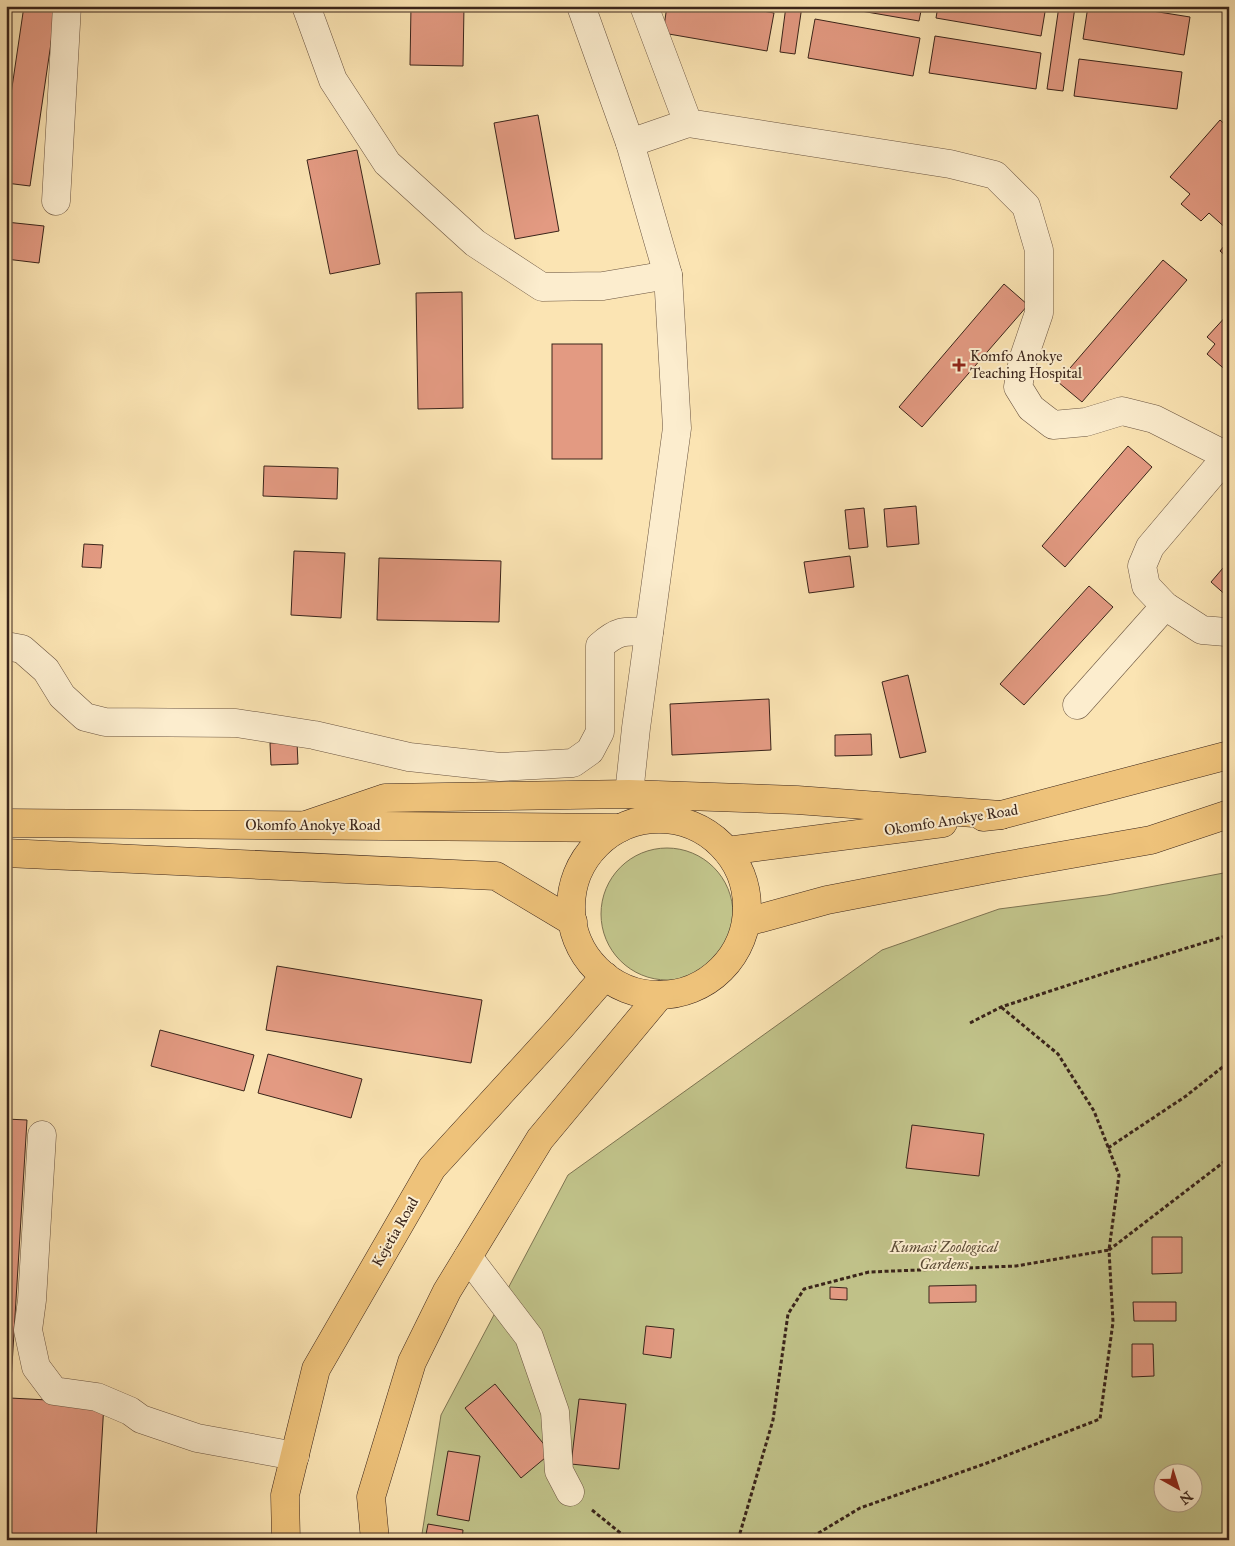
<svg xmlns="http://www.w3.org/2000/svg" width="1235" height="1546" font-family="'IM FELL Great Primer',serif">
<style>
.green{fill:#c1c38a;stroke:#7e7452;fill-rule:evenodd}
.building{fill:#e39a82;stroke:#3a241a}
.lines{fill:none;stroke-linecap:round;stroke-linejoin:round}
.minor-casing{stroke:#6a5440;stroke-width:29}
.major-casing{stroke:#3a241a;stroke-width:29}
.path{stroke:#3a241a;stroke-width:3;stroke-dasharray:4 2.5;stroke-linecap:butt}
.minor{stroke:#fcedce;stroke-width:28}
.major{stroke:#eec27a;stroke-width:28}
.poi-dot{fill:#8f2418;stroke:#fcedce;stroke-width:2}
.labels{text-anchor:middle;stroke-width:4;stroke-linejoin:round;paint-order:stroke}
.poi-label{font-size:15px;fill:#3a241a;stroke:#fcedce;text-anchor:start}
.street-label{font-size:15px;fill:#3a241a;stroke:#fcedce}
.park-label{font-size:15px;font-style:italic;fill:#5c4c36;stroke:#fcedce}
</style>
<rect width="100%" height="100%" fill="#fbe4b3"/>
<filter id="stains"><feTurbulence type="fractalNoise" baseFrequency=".004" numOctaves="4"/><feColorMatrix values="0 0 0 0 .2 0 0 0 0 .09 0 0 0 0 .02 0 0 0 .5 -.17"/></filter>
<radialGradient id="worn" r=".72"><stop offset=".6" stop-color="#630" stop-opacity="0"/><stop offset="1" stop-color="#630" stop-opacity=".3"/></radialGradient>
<g class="green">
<circle cx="667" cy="914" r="66"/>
<path d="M1229 872V1540H421L441 1415 568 1175 882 950 999 909 1107 895ZM1162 1474H1192V1504H1162Z"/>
</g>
<g class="building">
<polygon points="24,6 56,9 30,186 6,183 6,128"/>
<polygon points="411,6 464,6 463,66 410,65"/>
<polygon points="667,6 735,6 774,13 767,51 663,33"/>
<polygon points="786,6 802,6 795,54 780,52"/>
<polygon points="832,6 922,6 919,21"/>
<polygon points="938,6 1046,6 1041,36 936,18"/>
<polygon points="1059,6 1075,7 1063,91 1047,89"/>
<polygon points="1088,6 1121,6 1190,17 1184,55 1083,39"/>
<polygon points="815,19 920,38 913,76 808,58"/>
<polygon points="935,36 1041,53 1036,89 929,73"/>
<polygon points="1079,59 1182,72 1177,109 1074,96"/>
<polygon points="538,115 559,231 515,239 494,123"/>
<polygon points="1220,120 1229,128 1229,231 1209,213 1201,221 1181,204 1190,194 1170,177"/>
<polygon points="357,150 380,264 330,274 307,160"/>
<polygon points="6,222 44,226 39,263 6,259"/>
<polygon points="1229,240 1229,259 1220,251"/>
<polygon points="1163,260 1187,280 1082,402 1058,382"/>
<polygon points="1229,266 1229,278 1223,272"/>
<polygon points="1004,284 1028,305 922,427 899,407"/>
<polygon points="462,292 463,408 418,409 416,293"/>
<polygon points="1228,314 1229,315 1229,373 1207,354 1215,344 1207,337"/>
<rect x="552" y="344" width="50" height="115"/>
<polygon points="1128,446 1152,467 1065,567 1042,546"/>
<polygon points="264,466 338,468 337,499 263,496"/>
<polygon points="916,506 919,544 887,547 884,509"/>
<polygon points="864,508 868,547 849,549 845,510"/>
<polygon points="84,544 103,545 101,568 82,567"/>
<polygon points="294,551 345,553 341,618 291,615"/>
<polygon points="850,556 854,587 809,593 804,562"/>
<polygon points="379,558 501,561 499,622 377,620"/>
<polygon points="1229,561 1229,598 1211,582"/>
<polygon points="1089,586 1113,607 1024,705 1000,684"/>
<polygon points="908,675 926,752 900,758 882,682"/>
<polygon points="769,699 771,750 672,755 670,704"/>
<polygon points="871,734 872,755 835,756 835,735"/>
<polygon points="297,742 298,764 271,765 270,743"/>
<polygon points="277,966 482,1000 471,1063 266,1030"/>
<polygon points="160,1030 254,1055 244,1091 151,1066"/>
<polygon points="268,1054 362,1079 351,1118 258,1093"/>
<polygon points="6,1119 27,1120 10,1398 104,1403 96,1540 6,1540"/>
<polygon points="912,1125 984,1134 979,1176 906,1168"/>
<polygon points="1152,1237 1182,1237 1182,1273 1152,1274"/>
<polygon points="976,1285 976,1302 929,1303 929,1286"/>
<polygon points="830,1287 847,1288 847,1300 830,1299"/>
<polygon points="1133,1302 1176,1302 1176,1321 1134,1321"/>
<polygon points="646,1326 674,1329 671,1358 643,1354"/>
<polygon points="1132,1344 1153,1344 1154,1376 1132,1377"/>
<polygon points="495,1384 551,1453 521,1478 465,1408"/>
<polygon points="579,1399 626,1404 619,1469 571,1464"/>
<polygon points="448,1451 480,1456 469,1521 437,1515"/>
<polygon points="428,1524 463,1530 462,1540 425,1540"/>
</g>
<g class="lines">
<g class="minor-casing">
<g id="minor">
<polyline points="306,6 333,80 387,163 475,243 542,287 603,286 668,275"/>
<polyline points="581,6 630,143 668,275 677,428 636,728 629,794"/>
<polyline points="644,6 688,123 950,164 995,175 1026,206 1039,250 1039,313 1023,360 1018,387 1031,408 1053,425 1086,422 1122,411 1154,419 1227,456 1229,456"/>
<polyline points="630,143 688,123"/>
<polyline points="56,201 67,6"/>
<polyline points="1227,456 1150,547 1142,566 1146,586 1165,606 1202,630 1226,632 1229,631"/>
<path d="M6 646 22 649 46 670 62 696 85 717 105 722 236 723 314 735 409 757 500 767 573 763 590 751 600 732V646C619 629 625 631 649 632"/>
<polyline points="1077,705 1165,606"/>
<polyline points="42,1135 32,1300 28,1330 36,1367 54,1391 97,1397 130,1411 141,1419 197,1438 295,1456"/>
<polyline points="468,1257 529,1337 555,1412 559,1471 570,1492"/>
</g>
</g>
<g class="major-casing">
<g id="major">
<polyline points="983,817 1001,815 1229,755"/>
<circle cx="659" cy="907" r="88"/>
<polyline points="6,823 620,828"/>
<polyline points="306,825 385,798 504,796 629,794 797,800 1001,815"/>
<polyline points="727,851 943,823"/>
<polyline points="6,853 496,876 573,922"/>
<polyline points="747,922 827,900 998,867 1151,840 1229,814"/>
<polyline points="286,1540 285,1495 316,1369 432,1168 560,1028 605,976"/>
<polyline points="375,1540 371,1497 412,1362 447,1291 540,1139 660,995"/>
</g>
</g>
<g class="path">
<polyline points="970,1023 1001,1007 1112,971 1229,935"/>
<polyline points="1108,1148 1186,1096 1229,1062"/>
<polyline points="592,1510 629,1540"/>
<polyline points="738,1540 773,1420 788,1314 804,1289 869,1272 1016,1266 1109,1250 1119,1175 1094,1111 1058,1054 1001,1007"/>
<polyline points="807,1540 860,1508 987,1463 1100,1419 1113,1322 1109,1250 1229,1158"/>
</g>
<use href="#minor" class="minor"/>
<use href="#major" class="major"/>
</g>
<path class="poi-dot" d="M956.5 357.5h5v5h5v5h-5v5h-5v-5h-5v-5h5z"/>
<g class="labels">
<g class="poi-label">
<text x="970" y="361">Komfo Anokye<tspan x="970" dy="17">Teaching Hospital</tspan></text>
</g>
<g class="street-label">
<text transform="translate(951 820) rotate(-9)" y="5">Okomfo Anokye Road</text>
<text x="313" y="830">Okomfo Anokye Road</text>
<text transform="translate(395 1232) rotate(-60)" y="5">Kejetia Road</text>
</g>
<g class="park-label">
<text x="944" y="1252">Kumasi Zoological<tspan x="944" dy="17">Gardens</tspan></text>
</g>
</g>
<rect width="1235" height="1546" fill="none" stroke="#fbe4b3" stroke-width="25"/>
<rect x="8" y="8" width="1220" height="1531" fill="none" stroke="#3a241a" stroke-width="2.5"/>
<rect x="12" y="12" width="1210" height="1521" fill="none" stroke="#3a241a"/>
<g transform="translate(1178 1488) rotate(141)"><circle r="24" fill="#fcedce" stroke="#ae9d86"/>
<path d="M0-4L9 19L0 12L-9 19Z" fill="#8f2418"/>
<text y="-8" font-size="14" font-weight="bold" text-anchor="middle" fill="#3a241a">N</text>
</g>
<rect width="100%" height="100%" filter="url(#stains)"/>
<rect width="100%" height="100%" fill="url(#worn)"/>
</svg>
